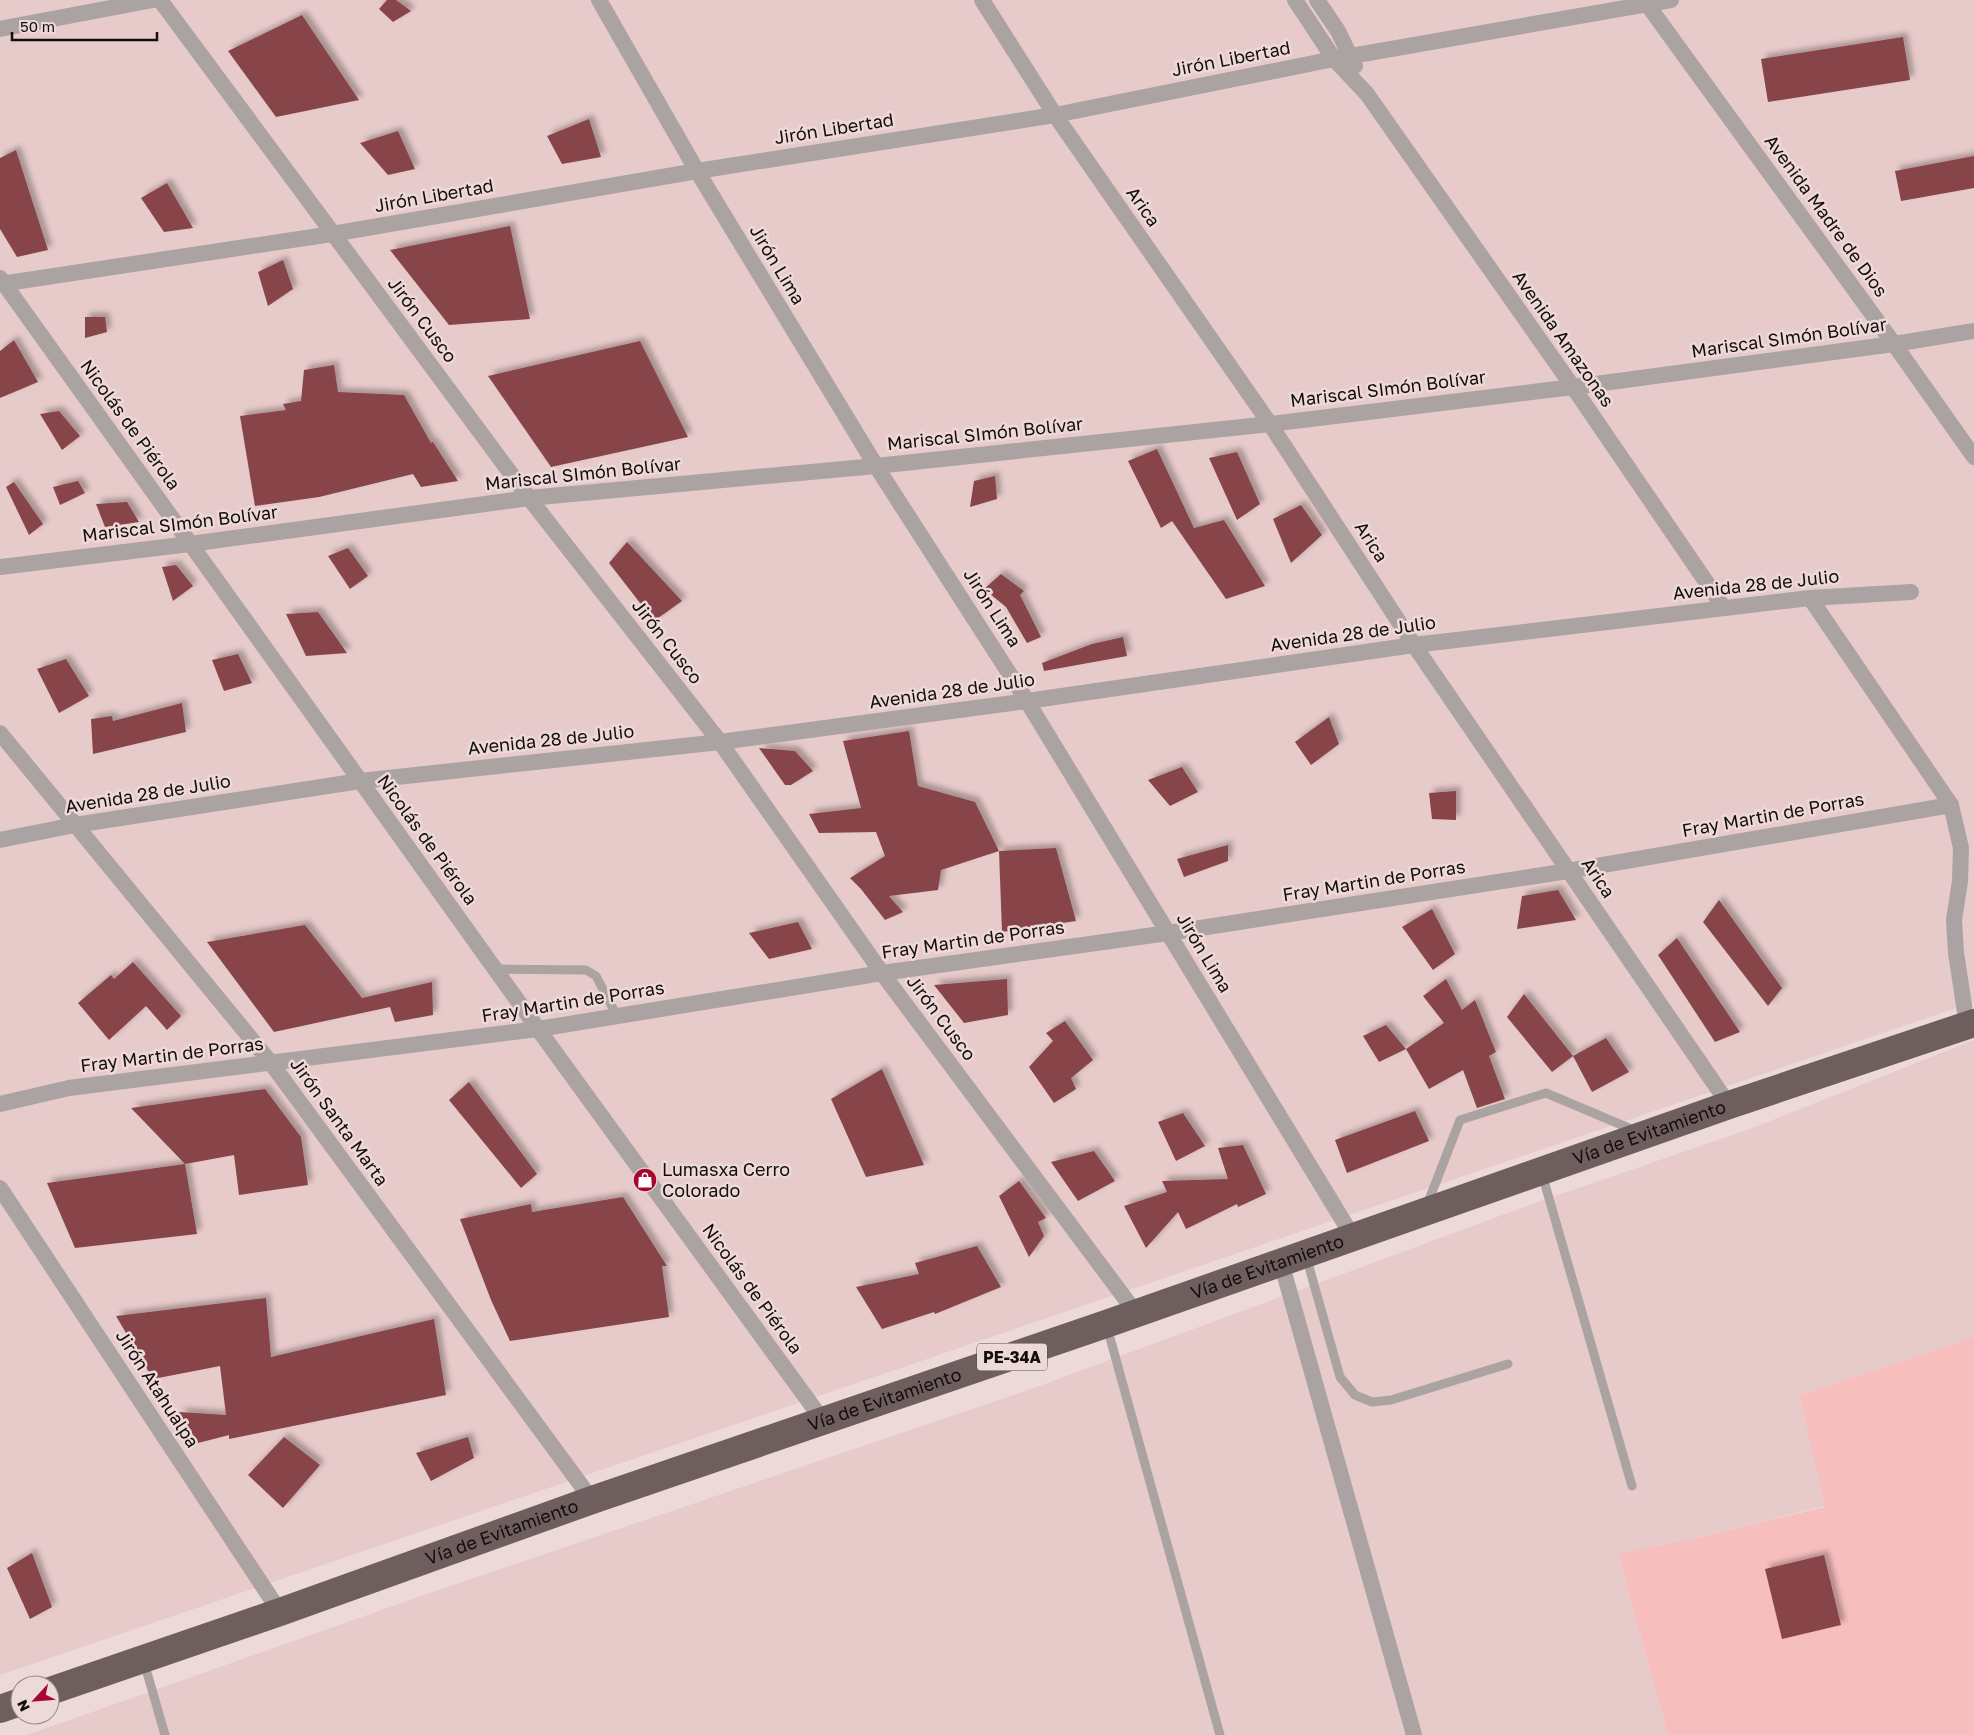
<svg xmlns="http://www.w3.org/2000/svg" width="1974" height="1735" font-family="'Golos Text',sans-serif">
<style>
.built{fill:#e7caca}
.green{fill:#f7bebe}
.building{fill:#884548;filter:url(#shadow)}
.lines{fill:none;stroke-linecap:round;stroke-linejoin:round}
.lane{stroke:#aba2a2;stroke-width:9}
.street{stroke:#aba2a2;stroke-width:16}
.highway{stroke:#6f5e5e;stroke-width:28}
.labels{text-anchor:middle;stroke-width:5;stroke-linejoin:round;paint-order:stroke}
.shield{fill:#eed9d9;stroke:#554a4a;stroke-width:1}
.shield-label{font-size:16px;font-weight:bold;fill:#140d0d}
.street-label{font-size:18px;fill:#140d0d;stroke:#eed9d9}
.poi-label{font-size:18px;fill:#140d0d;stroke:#eed9d9;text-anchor:start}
</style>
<defs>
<filter id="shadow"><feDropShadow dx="4.5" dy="-4.5" stdDeviation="2.5" flood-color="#0004"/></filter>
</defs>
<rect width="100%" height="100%" fill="#eed9d9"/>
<g class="built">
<polygon points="0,0 1974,0 1974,1002 0,1675"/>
<polygon points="1974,1040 1974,1337 1799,1395 1825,1506 1710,1535 1618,1554 1668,1735 27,1735 427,1594 1034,1388 1535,1203 1747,1130"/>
</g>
<polygon class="green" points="1974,1337 1974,1735 1668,1735 1618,1554 1710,1535 1825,1507 1799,1395"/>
<g class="building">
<polygon points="387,0 396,0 411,11 393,22 379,9"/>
<polygon points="302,15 359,100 276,117 228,51"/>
<polygon points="1903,37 1910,80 1768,102 1761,59"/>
<polygon points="589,119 601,157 562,164 547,136"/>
<polygon points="398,131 415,169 388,175 360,143"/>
<polygon points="16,150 48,250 17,257 0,229 0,158"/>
<polygon points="1974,156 1974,188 1901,201 1895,171"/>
<polygon points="167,183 193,228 164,232 141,198"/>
<polygon points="510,226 530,319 449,325 390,250"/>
<polygon points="283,260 293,289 268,306 258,272"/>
<polygon points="85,317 105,317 107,332 85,338"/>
<polygon points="14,340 38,382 0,398 0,351"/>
<polygon points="640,341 688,437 551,467 488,376"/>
<polygon points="334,365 338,392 404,395 431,443 433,442 458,481 421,487 413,474 319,497 255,506 240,416 286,410 283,404 301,401 304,370"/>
<polygon points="59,411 80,436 62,450 40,414"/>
<polygon points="1157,449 1194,528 1224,520 1265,586 1226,599 1172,521 1161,528 1128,461"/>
<polygon points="1237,452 1260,504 1237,520 1209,458"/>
<polygon points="995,476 997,499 970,507 974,481"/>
<polygon points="78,481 85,493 60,505 53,487"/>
<polygon points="14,482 43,524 29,535 6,487"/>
<polygon points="127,502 139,522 105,527 96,504"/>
<polygon points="1301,505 1322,535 1291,563 1273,519"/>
<polygon points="627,542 682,601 654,621 609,563"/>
<polygon points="348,548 368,576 350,589 328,556"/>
<polygon points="176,565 193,586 173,601 162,567"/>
<polygon points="1001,574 1024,591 1020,595 1041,637 1027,643 1006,607 984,589"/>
<polygon points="318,612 347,653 306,656 286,614"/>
<polygon points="1123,637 1127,656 1044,671 1042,663 1092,644"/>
<polygon points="238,654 252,683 224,691 212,660"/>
<polygon points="66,659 89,696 59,713 37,669"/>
<polygon points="182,703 186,732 93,754 91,719 112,716 113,721"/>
<polygon points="1329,717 1339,744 1311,765 1295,742"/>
<polygon points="909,731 918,786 975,802 999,851 941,870 938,890 889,896 903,912 885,920 861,889 850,878 885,856 876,832 819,833 809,814 861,808 843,741"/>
<polygon points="759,748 795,751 813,771 791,785 785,785"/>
<polygon points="1182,767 1198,792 1170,806 1148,780"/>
<polygon points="1456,791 1456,820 1432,819 1429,793"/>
<polygon points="1228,845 1228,861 1184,877 1177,859"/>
<polygon points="1056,848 1076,921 1002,932 999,851"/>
<polygon points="1558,890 1576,920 1517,929 1522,896"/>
<polygon points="1719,900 1782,988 1768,1006 1703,922"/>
<polygon points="1432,909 1455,954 1433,970 1402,927"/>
<polygon points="798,922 812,949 769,959 749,933"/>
<polygon points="305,925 362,998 432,982 433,1015 395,1022 390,1007 274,1032 207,942"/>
<polygon points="1677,938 1740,1032 1715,1042 1658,955"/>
<polygon points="133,962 181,1016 167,1030 146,1006 109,1040 78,1003 111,975 114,979"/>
<polygon points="1007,979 1008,1015 964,1023 934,985"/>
<polygon points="1446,979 1462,1010 1475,1000 1496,1052 1489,1056 1505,1099 1477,1108 1463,1070 1429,1089 1406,1049 1444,1023 1423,996"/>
<polygon points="1524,994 1573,1056 1552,1072 1507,1017"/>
<polygon points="1065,1021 1093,1060 1071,1078 1076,1089 1054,1103 1029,1067 1053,1041 1046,1033"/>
<polygon points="1386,1025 1406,1049 1379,1062 1363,1036"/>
<polygon points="1606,1038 1629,1072 1592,1092 1573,1056"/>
<polygon points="882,1069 924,1165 866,1177 831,1099"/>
<polygon points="469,1082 537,1174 521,1188 449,1100"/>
<polygon points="265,1089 301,1137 308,1185 239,1195 234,1155 185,1164 131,1108"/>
<polygon points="1415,1111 1429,1141 1347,1173 1335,1140"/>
<polygon points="1183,1113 1205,1146 1176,1161 1158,1122"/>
<polygon points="1243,1145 1266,1194 1238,1207 1237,1204 1186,1229 1178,1212 1146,1248 1124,1206 1167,1192 1162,1181 1228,1179 1218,1148"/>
<polygon points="1094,1151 1115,1181 1078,1201 1051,1162"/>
<polygon points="185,1164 197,1234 75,1248 47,1183"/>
<polygon points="1019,1181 1046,1218 1038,1222 1044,1236 1029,1257 999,1196"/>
<polygon points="623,1197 667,1266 662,1266 669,1317 510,1341 491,1300 460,1219 531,1204 532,1212"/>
<polygon points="977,1246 1001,1287 935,1314 934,1312 882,1329 856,1287 919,1274 915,1263"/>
<polygon points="266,1298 271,1357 434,1319 446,1395 229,1439 229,1435 198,1443 179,1412 226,1415 220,1366 153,1379 116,1316"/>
<polygon points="284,1437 320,1465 283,1508 248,1475"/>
<polygon points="468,1437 474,1458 431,1481 416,1453"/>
<polygon points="32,1553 52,1607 30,1619 7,1568"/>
<polygon points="1824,1555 1841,1625 1782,1639 1765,1569"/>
</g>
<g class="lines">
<g class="lane">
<polyline points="494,969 586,970 596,976 617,1016"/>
<polyline points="1542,1174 1632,1486"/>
<polyline points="1427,1205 1460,1120 1546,1093 1636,1131"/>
<polyline points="1306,1256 1340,1377 1355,1395 1372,1402 1391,1400 1508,1364"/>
<polyline points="1107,1327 1220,1735"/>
<polyline points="144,1662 165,1735"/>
</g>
<g class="street">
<polyline points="160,0 529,498 720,742 882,973 1136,1313"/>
<polyline points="599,0 697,171 876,466 1027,701 1353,1237"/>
<polyline points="982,0 1055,115 1270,424 1414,645 1729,1105"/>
<polyline points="1295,0 1334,59 1367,94 1573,387 1724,608"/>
<polyline points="1317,0 1338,31 1355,66"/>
<polyline points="1644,0 1894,344 1974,457"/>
<polyline points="0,29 153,0"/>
<polyline points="0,278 538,1029 824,1422"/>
<polyline points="0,284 332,234 697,171 1055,115 1334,59 1671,0"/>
<polyline points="0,567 190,544 529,498 876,466 1270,424 1573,387 1894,344 1974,331"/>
<polyline points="1810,598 1951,805 1961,848 1960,881 1954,920 1956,953 1967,1025"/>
<polyline points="0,733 271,1063 592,1500"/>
<polyline points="0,840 75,825 360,781 720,742 1027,701 1414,645 1810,598 1911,592"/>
<polyline points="0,1104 69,1088 538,1029 882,973 1168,933 1568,871 1951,805"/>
<polyline points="0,1188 280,1612"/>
<polyline points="1281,1262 1414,1735"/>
</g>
<g class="highway">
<path id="s1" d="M50 1691 280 1612 592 1500 1106 1324 1729 1105 1974 1023"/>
<polyline points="0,1709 20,1702"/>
</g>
</g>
<defs>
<g id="shop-disc" transform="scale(1.25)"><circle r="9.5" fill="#a4082e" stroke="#eed9d9"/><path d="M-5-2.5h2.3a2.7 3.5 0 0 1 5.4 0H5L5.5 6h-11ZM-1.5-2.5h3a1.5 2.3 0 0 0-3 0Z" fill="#fff"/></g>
</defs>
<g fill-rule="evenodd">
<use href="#shop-disc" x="645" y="1180"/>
</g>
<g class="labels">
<rect class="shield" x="977" y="1343.5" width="70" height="27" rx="4"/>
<g class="shield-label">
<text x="1012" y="1363">PE-34A</text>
</g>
<g class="street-label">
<text transform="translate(1231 59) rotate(-11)" y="6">Jirón Libertad</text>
<text transform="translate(834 129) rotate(-9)" y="6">Jirón Libertad</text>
<text transform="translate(434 196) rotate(-10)" y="6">Jirón Libertad</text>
<text transform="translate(1143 207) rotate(55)" y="6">Arica</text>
<text transform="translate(1826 216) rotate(54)" y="6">Avenida Madre de Dios</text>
<text transform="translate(777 265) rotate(59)" y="6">Jirón Lima</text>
<text transform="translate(422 320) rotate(53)" y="6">Jirón Cusco</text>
<text transform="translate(1789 338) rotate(-8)" y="6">Mariscal SImón Bolívar</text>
<text transform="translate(1563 339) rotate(55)" y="6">Avenida Amazonas</text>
<text transform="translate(1388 389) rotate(-7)" y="6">Mariscal SImón Bolívar</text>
<text transform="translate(130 425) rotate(54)" y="6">Nicolás de Piérola</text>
<text transform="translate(985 434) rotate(-6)" y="6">Mariscal SImón Bolívar</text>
<text transform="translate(583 474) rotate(-6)" y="6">Mariscal SImón Bolívar</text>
<text transform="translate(180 524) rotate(-7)" y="6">Mariscal SImón Bolívar</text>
<text transform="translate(1371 542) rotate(57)" y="6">Arica</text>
<text transform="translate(1756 585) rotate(-6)" y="6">Avenida 28 de Julio</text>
<text transform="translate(992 608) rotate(57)" y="6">Jirón Lima</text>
<text transform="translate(1353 634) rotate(-8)" y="6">Avenida 28 de Julio</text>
<text transform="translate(667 642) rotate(52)" y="6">Jirón Cusco</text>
<text transform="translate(952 691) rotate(-8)" y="6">Avenida 28 de Julio</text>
<text transform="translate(551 740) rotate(-6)" y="6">Avenida 28 de Julio</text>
<text transform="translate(148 794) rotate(-9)" y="6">Avenida 28 de Julio</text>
<text transform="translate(1773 815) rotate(-10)" y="6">Fray Martin de Porras</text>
<text transform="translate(427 840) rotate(54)" y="6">Nicolás de Piérola</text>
<text transform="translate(1598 878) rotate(56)" y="6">Arica</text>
<text transform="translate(1374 881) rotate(-9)" y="6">Fray Martin de Porras</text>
<text transform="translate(973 940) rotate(-8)" y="6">Fray Martin de Porras</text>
<text transform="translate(1204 953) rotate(59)" y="6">Jirón Lima</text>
<text transform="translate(573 1002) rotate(-9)" y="6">Fray Martin de Porras</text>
<text transform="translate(941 1018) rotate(53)" y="6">Jirón Cusco</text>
<text transform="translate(172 1055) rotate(-7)" y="6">Fray Martin de Porras</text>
<text transform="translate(339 1122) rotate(54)" y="6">Jirón Santa Marta</text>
<text dy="6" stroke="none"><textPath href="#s1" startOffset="1694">Vía de Evitamiento</textPath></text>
<text dy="6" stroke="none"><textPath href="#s1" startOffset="1289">Vía de Evitamiento</textPath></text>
<text transform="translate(752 1289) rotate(54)" y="6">Nicolás de Piérola</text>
<text transform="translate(157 1389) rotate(57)" y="6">Jirón Atahualpa</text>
<text dy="6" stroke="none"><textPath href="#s1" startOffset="884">Vía de Evitamiento</textPath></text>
<text dy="6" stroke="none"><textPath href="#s1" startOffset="479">Vía de Evitamiento</textPath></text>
</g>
<g class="poi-label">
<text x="662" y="1176">Lumasxa Cerro<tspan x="662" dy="21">Colorado</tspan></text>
</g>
</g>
<g transform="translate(35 1700) rotate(244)"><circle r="24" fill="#eed9d9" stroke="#978787"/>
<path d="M0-4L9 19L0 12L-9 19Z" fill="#a4082e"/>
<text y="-8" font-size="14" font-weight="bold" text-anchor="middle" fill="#140d0d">N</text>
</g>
<path d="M12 32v8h145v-8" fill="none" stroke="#140d0d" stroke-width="2.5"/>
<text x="20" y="32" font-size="15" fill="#140d0d" stroke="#eed9d9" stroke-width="4" paint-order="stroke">50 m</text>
</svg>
